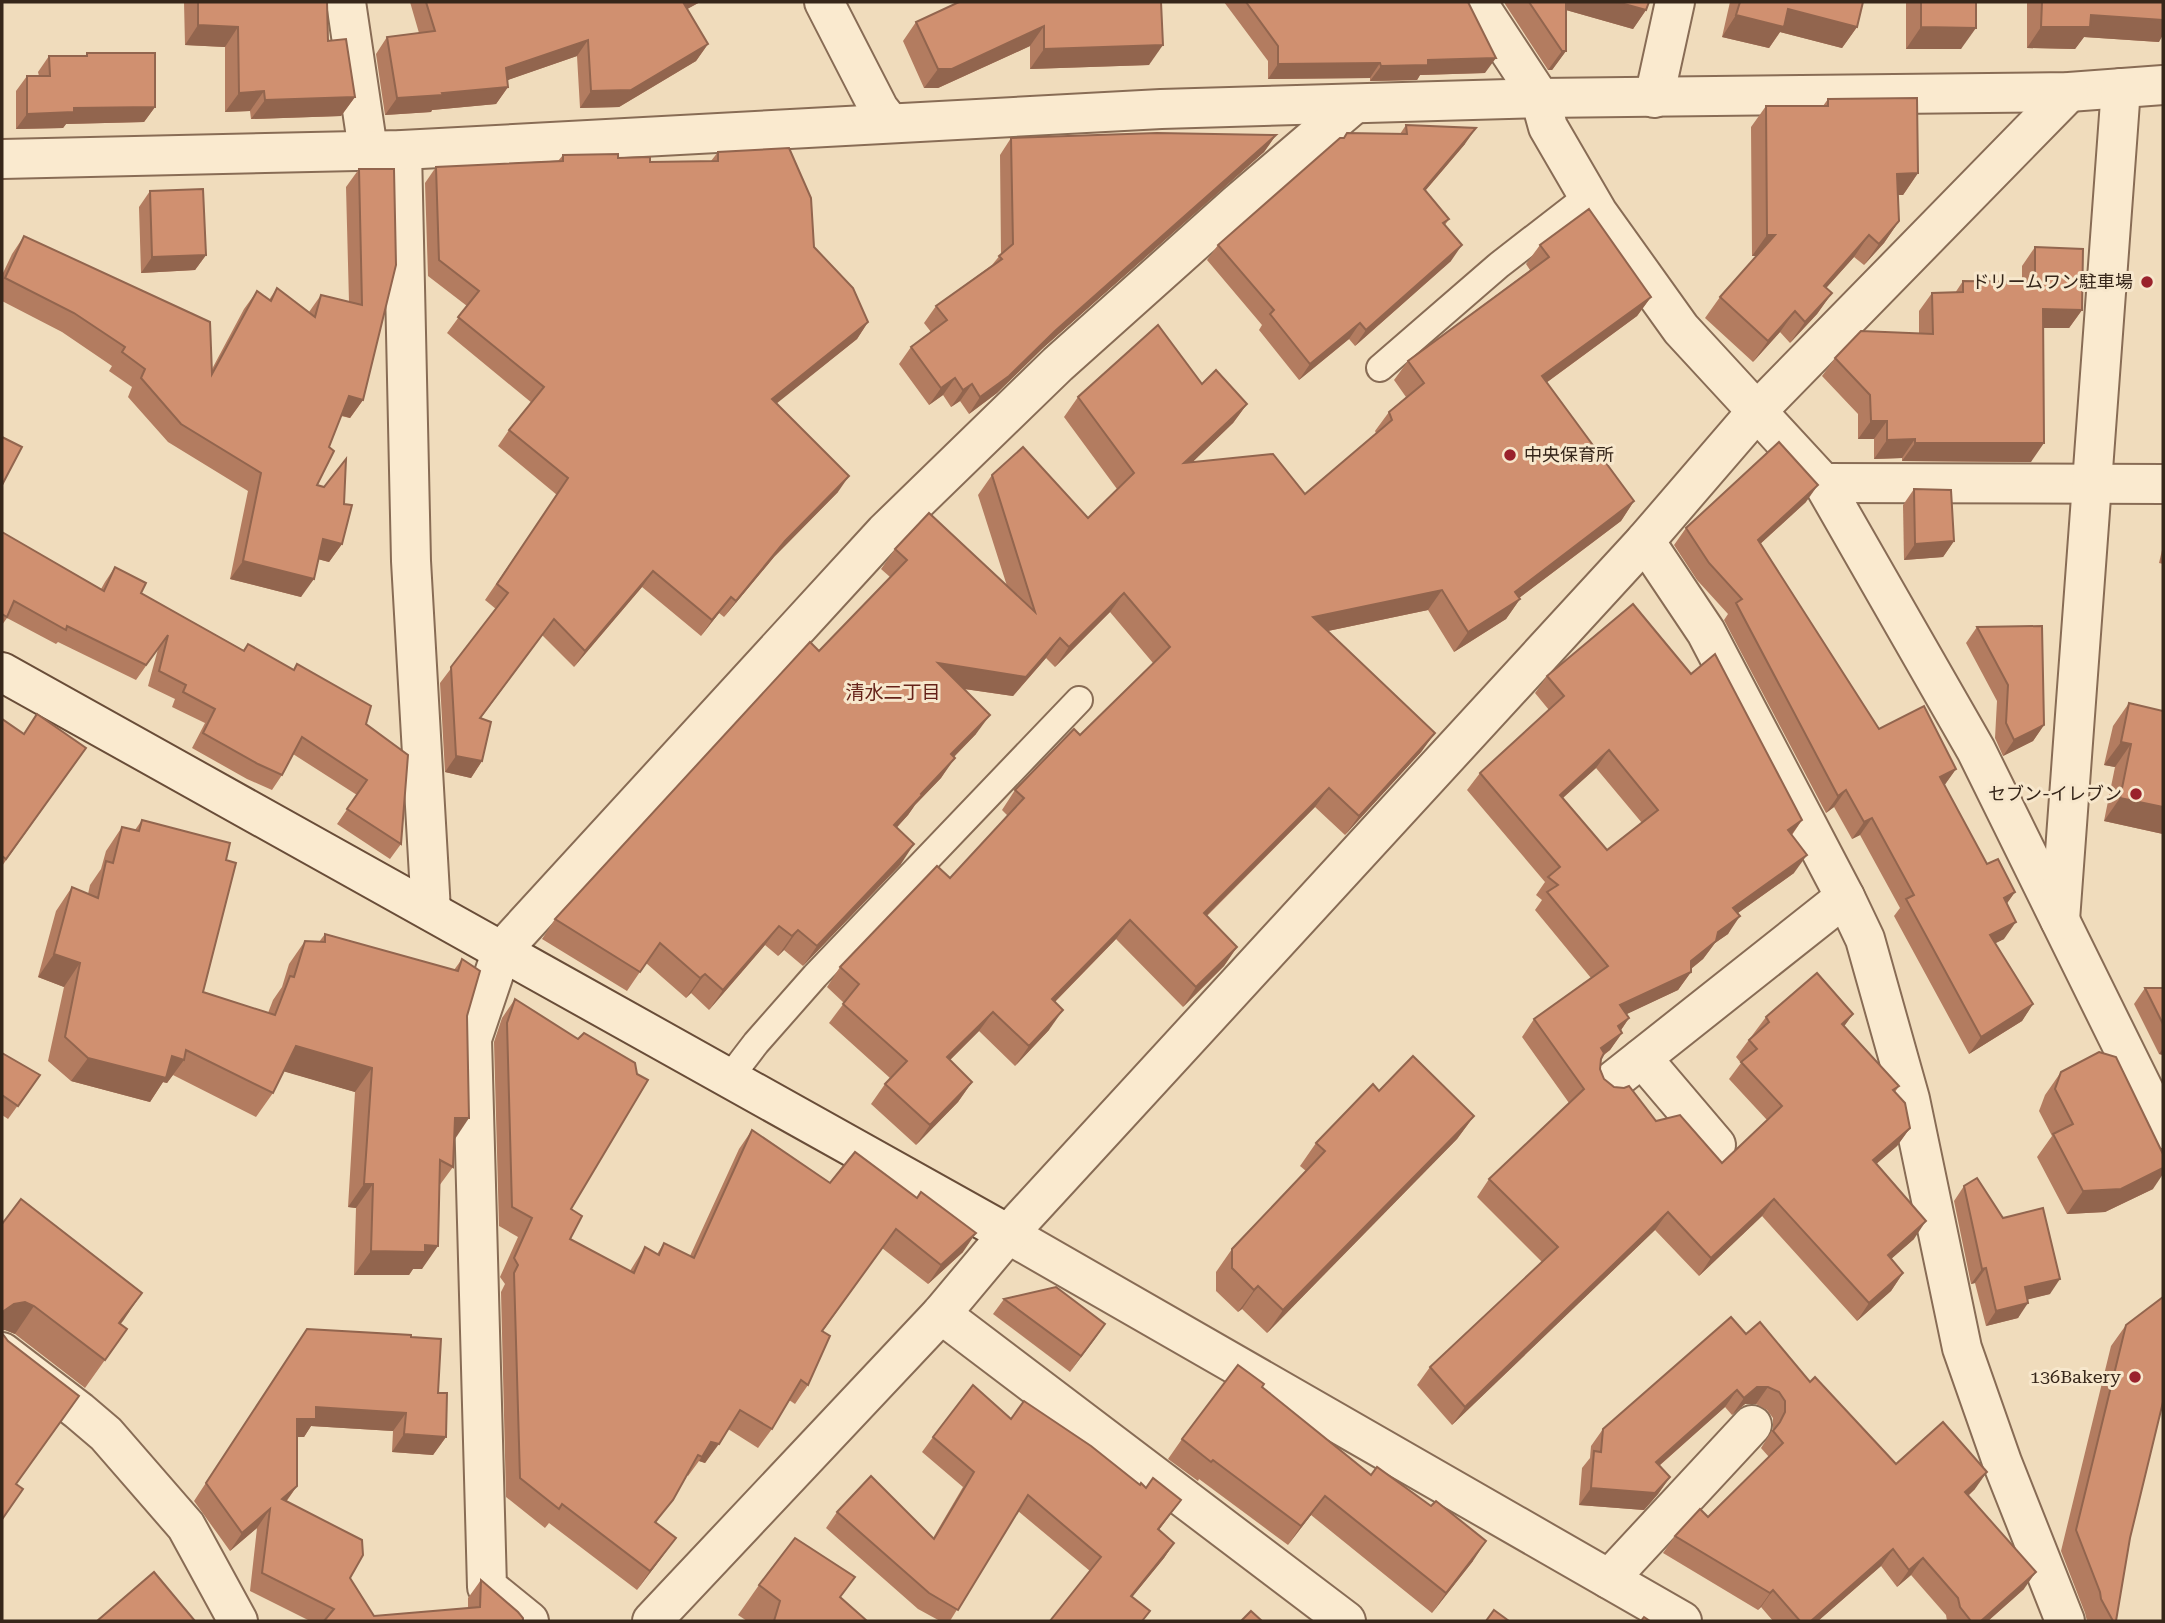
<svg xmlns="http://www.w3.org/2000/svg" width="2165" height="1623" font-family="'Roboto Serif','Noto Sans JP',serif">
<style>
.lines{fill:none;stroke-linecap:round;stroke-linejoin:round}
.lane-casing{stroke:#886c55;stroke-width:30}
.street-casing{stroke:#886c55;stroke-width:42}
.secondary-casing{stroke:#694d38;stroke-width:42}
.lane{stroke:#faeacf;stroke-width:26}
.street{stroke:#faeacf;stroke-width:38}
.secondary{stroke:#faeacf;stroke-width:38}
.wall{fill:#b37c60;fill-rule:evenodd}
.shaded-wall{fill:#92654e}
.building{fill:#d09070;stroke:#92654e;stroke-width:2;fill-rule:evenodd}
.poi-dot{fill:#9a222c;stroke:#f7e7cc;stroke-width:2.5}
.labels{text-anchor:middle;stroke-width:6;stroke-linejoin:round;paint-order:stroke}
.poi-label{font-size:18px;fill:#36261a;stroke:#f7e7cc;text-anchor:end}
.neighbourhood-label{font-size:19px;fill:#652218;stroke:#f7e7cc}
</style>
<rect width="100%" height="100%" fill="#f0dcbc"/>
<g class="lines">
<g class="lane-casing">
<g id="lane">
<polyline points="1380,368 1499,265 1588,196"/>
<polyline points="730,1077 756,1043 815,976 1079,700"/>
</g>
</g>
<g class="street-casing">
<g id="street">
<polyline points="346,2 368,150"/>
<polyline points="824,2 879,109 890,123"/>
<polyline points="1477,2 1540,98 1548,127 1598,213 1681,329 1823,483 1976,750 2163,1129"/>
<polyline points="1654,98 1675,2"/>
<polyline points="402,150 411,561 431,911"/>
<polyline points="2,159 402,150 1161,109 1540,98 2069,92 2163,85"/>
<polyline points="1823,483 2163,484"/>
<polyline points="1645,541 1706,632 1845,897 1865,939 1910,1099 1962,1348 2002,1462 2065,1621"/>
<polyline points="2060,920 2121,88"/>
<polyline points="1642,1058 1716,1145"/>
<polyline points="1609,1084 1845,897"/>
<polyline points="1008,1234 1682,1621"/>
<polyline points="941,1314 1346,1621"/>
<polyline points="2,1352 79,1411 106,1434 186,1526 238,1621"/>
<polyline points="1609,1579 1752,1425"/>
<polyline points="529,1621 487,1587 472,1039 502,950 885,532 1058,364 1238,203 1354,104"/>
<polyline points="652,1621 941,1314 1008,1234 1645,541 1757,411 2069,92"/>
</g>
</g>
<g class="secondary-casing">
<polyline id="secondary" points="2,672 1008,1234"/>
</g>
<use href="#lane" class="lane"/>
<use href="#street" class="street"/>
<use href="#secondary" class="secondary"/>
</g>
<g class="wall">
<polygon points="184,2 294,2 328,41 355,97 341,116 251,119 250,111 225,112 225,47 185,45"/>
<polygon points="410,2 700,2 687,9 708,44 696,61 619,107 580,108 577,56 507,80 508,87 496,104 432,110 431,112 385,115 376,54 387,37 419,33"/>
<polygon points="1161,2 1149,65 1030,69 1030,46 938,88 924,88 903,41 916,22"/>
<polygon points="1224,2 1468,2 1485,73 1420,75 1417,80 1370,81 1370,78 1268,79 1268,61"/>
<polygon points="1505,2 1649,2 1646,10 1633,29 1566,10 1566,51 1552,70 1548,70 1505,4"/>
<polygon points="1730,2 1863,2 1857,27 1842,48 1780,32 1769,48 1722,37"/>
<polygon points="1906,2 1976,2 1961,49 1906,49"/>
<polygon points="2027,2 2163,2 2159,42 2084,37 2075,49 2027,48"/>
<polygon points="87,53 155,107 144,122 66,124 63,128 16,129 16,91 27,76 39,76 38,72 49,56 86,56"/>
<polygon points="1828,99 1918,173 1903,195 1898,195 1899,221 1884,243 1864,265 1854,257 1826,288 1832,293 1817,314 1790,343 1780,332 1753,362 1705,318 1720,297 1756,256 1752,256 1751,127 1766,106 1823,106"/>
<polygon points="1406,125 1465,144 1425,191 1449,219 1445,225 1451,261 1355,346 1349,339 1299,380 1259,330 1262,325 1207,260 1218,245 1343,138 1347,133 1400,134"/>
<polygon points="1276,135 1264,152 1043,348 997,393 969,414 960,401 951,407 943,395 929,405 899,364 911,347 931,332 924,323 936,306 992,265 1001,254 1000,155 1011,138"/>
<polygon points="718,152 814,247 868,322 857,339 776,403 838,492 774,557 724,617 719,613 701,636 642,587 574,667 542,635 481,718 482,761 471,778 445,772 440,683 496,609 485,600 557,495 498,446 509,430 532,403 447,333 467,306 428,276 425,183 436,167 558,161 563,155 618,158 650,162 711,161"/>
<polygon points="359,169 394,169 363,400 350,418 341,416 329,447 317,485 342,544 329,562 318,559 301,597 230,579 248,491 168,442 128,397 132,387 109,371 112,366 62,332 2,301 2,275 12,254 24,236 212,369 244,309 257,291 269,300 277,288 309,312 321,295 349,302 346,187"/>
<polygon points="150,191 206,255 195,270 141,273 139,207"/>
<polygon points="1540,245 1651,297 1637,316 1546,383 1634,501 1621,521 1519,598 1520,599 1506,619 1454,652 1428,610 1328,631 1435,733 1421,752 1345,835 1315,807 1207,916 1237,947 1224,966 1183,1007 1116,939 1055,1002 1049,1030 1015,1066 979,1031 950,1060 972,1082 958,1102 916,1145 871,1104 885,1084 890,1078 829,1023 844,1003 827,987 840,967 950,878 1008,816 1002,810 1015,790 1080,735 1153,663 1110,612 1055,667 1046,658 1013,696 964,689 976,734 954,757 941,778 915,805 908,815 897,827 901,864 803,966 784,950 778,956 765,945 709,1010 691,993 686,998 646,963 627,991 542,939 555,919 819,651 890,577 881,569 895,549 1007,586 978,495 992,475 1088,518 1117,489 1064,417 1078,397 1202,384 1247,404 1233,423 1192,462 1305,494 1376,433 1375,431 1389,412 1406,397 1394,380 1408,361 1530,270 1526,264"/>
<polygon points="2035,247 2082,310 2069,328 2043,328 2031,462 1902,461 1902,458 1874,459 1874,439 1858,439 1858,414 1822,376 1835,358 1919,334 1919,311 1932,293 1955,293 1963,281 2022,282 2022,266"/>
<polygon points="1914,489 1954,541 1943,557 1904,560 1903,505"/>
<polygon points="1806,502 1760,544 1879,729 1956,769 1944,785 1987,864 2015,892 2007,903 2004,939 1995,943 2033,1004 2022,1021 1969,1054 1894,916 1900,908 1860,835 1852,839 1834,807 1826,813 1724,620 1728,614 1697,580 1674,545 1686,528"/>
<polygon points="2,532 101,589 105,582 115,567 141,593 243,650 248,644 293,670 297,664 366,724 401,844 390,859 337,824 357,795 293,754 282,775 272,790 247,779 192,748 205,723 172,707 175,699 148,686 158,649 136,680 58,642 56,644 7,618 2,625"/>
<polygon points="2163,546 2163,564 2159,563"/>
<polygon points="1977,627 2044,725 2033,741 2003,756 1995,738 1997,701 1966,643"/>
<path d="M1547 676 1802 820 1792 835 1794 873 1738 913 1728 934 1715 943 1703 959 1691 969V972L1678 990 1626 1014 1629 1018 1621 1030 1622 1033 1610 1050 1604 1055 1601 1059 1600 1069 1604 1079 1656 1121 1722 1163 1767 1120 1729 1079 1741 1063 1736 1057 1766 1017 1853 1014 1844 1026 1899 1086 1895 1092 1910 1128 1897 1146 1876 1164 1914 1239 1891 1259 1903 1273 1891 1291 1857 1321 1762 1216 1699 1276 1655 1230 1452 1425 1417 1385 1430 1367 1542 1262 1477 1197 1489 1179 1569 1103 1522 1037 1534 1019 1591 978 1535 910 1542 900 1536 895 1545 882 1467 790 1480 773 1549 710 1535 693ZM1596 768 1642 823 1607 850 1563 798Z"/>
<polygon points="2129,703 2163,834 2104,821 2115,767 2104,765 2113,726"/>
<polygon points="2,719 24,734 86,748 2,866"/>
<polygon points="142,820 226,860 203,992 268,1013 273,1000 282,987 289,964 305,941 319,942 325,934 454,970 462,959 467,1016 454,1140 453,1167 439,1186 422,1269 413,1269 409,1275 354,1275 356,1208 348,1207 355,1092 284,1071 273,1093 256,1117 173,1075 167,1083 163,1082 150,1102 71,1081 48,1061 64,987 38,977 56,911 72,887 88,894 90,885 101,869 106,851 122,827 135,830"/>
<polygon points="2145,988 2163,988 2163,1055 2159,1054 2134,1004"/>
<polygon points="515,999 571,1209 570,1239 630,1271 645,1247 657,1254 664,1243 690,1256 739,1149 752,1130 830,1183 963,1252 928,1284 882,1248 823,1331 808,1385 795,1404 789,1400 772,1429 758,1448 728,1429 705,1463 699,1461 688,1476 687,1475 656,1523 662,1557 637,1590 549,1523 545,1528 506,1497 501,1292 505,1284 500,1277 518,1237 499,1226 494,1042 502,1018"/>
<polygon points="2,1053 40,1075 8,1119 2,1115"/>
<polygon points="2061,1072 2153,1189 2105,1212 2067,1214 2037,1157 2052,1136 2039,1111 2045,1095"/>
<polygon points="1379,1091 1474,1116 1457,1139 1267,1333 1242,1309 1238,1312 1216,1291 1216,1272 1232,1249 1306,1171 1300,1166 1316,1143"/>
<polygon points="1964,1186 2050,1294 2028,1299 2018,1318 1986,1326 1975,1283 1971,1284 1954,1201"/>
<polygon points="2,1224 127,1329 85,1388 15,1334 5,1330"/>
<polygon points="1004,1299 1105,1324 1070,1372 993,1314"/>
<polygon points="2126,1325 2130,1538 2116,1621 2087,1621 2085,1613 2061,1551 2111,1346"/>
<polygon points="307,1329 411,1337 438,1393 446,1437 433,1455 392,1452 393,1431 311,1426 304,1437 297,1437 297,1486 286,1502 350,1578 374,1616 468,1608 468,1598 481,1580 523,1621 310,1621 250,1591 257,1528 230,1551 194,1501"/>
<polygon points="1746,1334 1810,1382 1896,1464 1975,1489 1968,1496 2024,1589 1988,1621 1947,1621 1946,1615 1911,1575 1897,1587 1881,1566 1818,1621 1773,1621 1761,1607 1758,1610 1663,1553 1675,1536 1708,1517 1769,1457 1761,1448 1773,1429 1773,1418 1767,1410 1756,1404 1745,1404 1732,1415 1725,1407 1659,1466 1670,1477 1658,1494 1644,1510 1579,1505 1582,1468 1590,1458 1591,1446 1603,1429"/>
<polygon points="1262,1388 1473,1561 1432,1613 1311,1515 1288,1545 1199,1479 1198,1481 1168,1459 1182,1439"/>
<polygon points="1011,1419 1170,1515 1159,1530 1174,1543 1164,1558 1132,1597 1150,1611 1143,1621 1050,1621 1090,1571 1018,1511 950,1621 940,1621 918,1609 826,1528 837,1512 933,1538 963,1487 922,1452 933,1437"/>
<polygon points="855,1577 840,1598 866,1621 747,1621 738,1615 759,1585"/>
</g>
<g class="shaded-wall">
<polygon points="683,2 700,2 671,18"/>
<polygon points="1556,2 1617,2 1646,10 1633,29 1552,6"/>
<polygon points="1788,9 1857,27 1842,48 1780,32 1769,48 1722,37 1736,15"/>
<polygon points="2091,15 2163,20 2163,35 2159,42 2084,37 2075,49 2027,48 2041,27"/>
<polygon points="198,25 238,27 225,47 185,45"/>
<polygon points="1044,26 1030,46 938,88 924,88 938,69"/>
<polygon points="1921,27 1976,28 1961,49 1906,49"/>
<polygon points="588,40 577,56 494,85 506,68"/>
<polygon points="708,44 696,61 619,107 580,108 591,91"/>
<polygon points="1163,45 1149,65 1030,69 1044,49"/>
<polygon points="1562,51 1566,51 1552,70 1548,70"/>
<polygon points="1496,58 1485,73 1420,75 1417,80 1370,81 1381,66 1428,60"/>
<polygon points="1380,63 1370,78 1268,79 1278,64"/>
<polygon points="508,87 496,104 432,110 431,112 385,115 397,98"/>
<polygon points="264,91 250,111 225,112 239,93"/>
<polygon points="355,97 341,116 251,119 265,100"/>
<polygon points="155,107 144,122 66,124 63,128 16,129 27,114 74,108"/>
<polygon points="1476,128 1465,144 1413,205 1424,189"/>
<polygon points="1276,135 1264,152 1043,348 997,393 969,414 980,397"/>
<polygon points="1918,173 1903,195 1882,195 1897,174"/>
<polygon points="1899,221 1884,243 1864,265 1879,244"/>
<polygon points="1767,235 1775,235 1760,256 1752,256"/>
<polygon points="1869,235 1854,257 1809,307 1824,286"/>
<polygon points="1462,245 1451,261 1355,346 1366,330"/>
<polygon points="206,255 195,270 141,273 152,257"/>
<polygon points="1832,293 1817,314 1790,343 1805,322"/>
<polygon points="1651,297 1637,316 1528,396 1542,376"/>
<polygon points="2043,309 2082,310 2069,328 2030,328"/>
<polygon points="1795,311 1780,332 1753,362 1768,341"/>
<polygon points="868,322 857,339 761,416 772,399"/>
<polygon points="1360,323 1349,339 1299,380 1310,364"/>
<polygon points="955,378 943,395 929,405 941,388"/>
<polygon points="972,384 960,401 951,407 963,390"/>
<polygon points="349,396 363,400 350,418 337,414"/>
<polygon points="1247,404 1233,423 1171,483 1184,463"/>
<polygon points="1871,421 1887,421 1874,439 1858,439"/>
<polygon points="1915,439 1902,458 1874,459 1887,440"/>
<polygon points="1915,443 2044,443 2031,462 1902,461"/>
<polygon points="849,476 838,492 774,557 724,617 736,601 785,541"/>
<polygon points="1818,485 1806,502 1746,557 1758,540"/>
<polygon points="1634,501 1621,521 1502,611 1520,599 1506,619 1454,652 1468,632 1515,592"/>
<polygon points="323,539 342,544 329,562 310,557"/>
<polygon points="1954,541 1943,557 1904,560 1915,544"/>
<polygon points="243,561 314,579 301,597 230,579"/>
<polygon points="653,571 642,587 574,667 585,651"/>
<polygon points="1442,590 1428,610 1299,637 1313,617"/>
<polygon points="1124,593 1110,612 1055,667 1069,647"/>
<polygon points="731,597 719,613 701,636 712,620"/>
<polygon points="1060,638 1046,658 1013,696 924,683 938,663"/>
<polygon points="990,715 976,734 937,774 951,754"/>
<polygon points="2044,725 2033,741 2003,756 2014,740"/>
<polygon points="1435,733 1421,752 1345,835 1359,816"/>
<polygon points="2121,742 2131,744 2115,767 2104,765"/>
<polygon points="1609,750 1596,768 1547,812 1560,795"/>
<polygon points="456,756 482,761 471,778 445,772"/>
<polygon points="955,758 941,778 915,805 908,815 881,845 894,825 921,794"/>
<polygon points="1956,769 1944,786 1940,777"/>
<polygon points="1329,788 1315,807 1190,932 1204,913"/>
<polygon points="1846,790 1834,807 1826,813 1838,796"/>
<polygon points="2120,798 2163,807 2163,834 2104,821"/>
<polygon points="1872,818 1860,835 1852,839 1864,822"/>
<polygon points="1802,820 1789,838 1788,830"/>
<polygon points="914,844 901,864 803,966 817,946"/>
<polygon points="1807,855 1794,873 1721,925 1733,908"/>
<polygon points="2015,892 2003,909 2004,898"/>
<polygon points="1740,916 1728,934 1715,943 1703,959 1682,976 1691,972 1678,990 1608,1023 1620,1005 1718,932"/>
<polygon points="1130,920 1116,939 1038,1019 1052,999"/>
<polygon points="2016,922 2004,939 1978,952 1990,935"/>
<polygon points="779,926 765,945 709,1010 723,990"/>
<polygon points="798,930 784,950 778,956 792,936"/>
<polygon points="1237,947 1224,966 1183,1007 1196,987"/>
<polygon points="54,954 80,963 64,987 38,977"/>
<polygon points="705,974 691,993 686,998 700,978"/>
<polygon points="2033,1004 2022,1021 1969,1054 1981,1037"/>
<polygon points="1063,1010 1049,1030 1015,1066 1029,1046"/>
<polygon points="993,1012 979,1031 933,1077 947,1057"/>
<polygon points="1853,1014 1840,1032 1842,1024"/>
<polygon points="1629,1018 1617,1036 1618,1026"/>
<polygon points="1622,1033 1610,1050 1588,1066 1601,1048"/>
<polygon points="296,1046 372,1068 355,1092 279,1070"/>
<polygon points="2163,1048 2163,1055 2159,1054"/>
<polygon points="172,1056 184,1060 167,1083 163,1082 150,1102 71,1081 88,1058"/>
<polygon points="972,1082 958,1102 916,1145 930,1125"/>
<polygon points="1474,1116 1457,1139 1267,1333 1283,1310"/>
<polygon points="455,1118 469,1118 453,1142"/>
<polygon points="1910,1128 1897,1146 1860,1178 1873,1160"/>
<polygon points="2163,1168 2163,1174 2153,1189 2105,1212 2067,1214 2083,1191"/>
<polygon points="364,1184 373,1184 356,1208 348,1207"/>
<polygon points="1774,1199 1762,1216 1699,1276 1711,1258"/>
<polygon points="1668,1212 1655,1230 1452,1425 1465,1407"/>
<polygon points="1926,1221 1914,1239 1875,1273 1888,1255"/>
<polygon points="976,1233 963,1252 928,1284 941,1265"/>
<polygon points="425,1245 438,1246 422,1269 413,1269 409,1275 354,1275 371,1251"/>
<polygon points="1986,1268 1975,1283 1971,1284 1982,1269"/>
<polygon points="1903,1273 1891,1291 1857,1321 1869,1303"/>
<polygon points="2060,1279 2050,1294 2014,1303 2025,1287"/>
<polygon points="1258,1286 1242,1309 1238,1312 1254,1290"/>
<polygon points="142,1293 123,1321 99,1351 119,1323"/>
<polygon points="25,1302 34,1306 15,1334 5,1330 2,1331 2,1314 4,1311 14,1304"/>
<polygon points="2028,1303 2018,1318 1986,1326 1996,1311"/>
<polygon points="1105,1324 1094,1340 1070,1372 1081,1356"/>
<polygon points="1757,1387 1768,1387 1756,1404 1745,1404 1732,1415 1744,1398"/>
<polygon points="1737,1390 1725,1407 1644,1479 1656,1462"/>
<polygon points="316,1407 406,1413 393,1431 311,1426 304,1437 284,1437 297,1419"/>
<polygon points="404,1434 446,1437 433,1455 392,1452"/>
<polygon points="711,1442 719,1444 705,1463 699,1461"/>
<polygon points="1987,1472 1975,1489 1953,1509 1965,1492"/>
<polygon points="1670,1477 1658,1494 1644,1510 1579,1505 1591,1488"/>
<polygon points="297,1486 284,1504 282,1499"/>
<polygon points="1325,1496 1311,1515 1288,1545 1301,1526"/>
<polygon points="1181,1500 1170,1515 1147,1545 1158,1529"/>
<polygon points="270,1509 257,1528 230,1551 242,1533"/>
<polygon points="676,1538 662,1557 637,1590 650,1571"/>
<polygon points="1486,1541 1473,1561 1432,1613 1446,1593"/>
<polygon points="1174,1543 1164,1558 1120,1612 1131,1596"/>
<polygon points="1893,1549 1881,1566 1818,1621 1811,1621"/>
<polygon points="1923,1558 1911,1575 1897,1587 1909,1570"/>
<polygon points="2036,1572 2024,1589 1988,1621 1981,1621"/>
<polygon points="1773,1590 1761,1607 1758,1610 1770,1593"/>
</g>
<g class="building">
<polygon points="198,2 327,2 328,41 346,39 355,97 265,100 264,91 239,93 238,27 198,25"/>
<polygon points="426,2 683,2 708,44 631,90 591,91 588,40 506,68 508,87 442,93 443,95 397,98 387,37 435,31"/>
<polygon points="959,2 1161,2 1163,45 1044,49 1044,26 952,69 938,69 916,22"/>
<polygon points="1246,2 1468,2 1496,58 1428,60 1428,65 1381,66 1380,63 1278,64 1278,46"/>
<polygon points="1529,2 1566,2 1566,51 1562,51"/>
<polygon points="1617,2 1649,2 1646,10"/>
<polygon points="1740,2 1863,2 1857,27 1788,9 1784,27 1736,15"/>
<polygon points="1921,2 1976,2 1976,28 1921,27"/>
<polygon points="2042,2 2163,2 2163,20 2091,15 2090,27 2041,27"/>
<polygon points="87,53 155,53 155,107 74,108 74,112 27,114 27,76 50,76 49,56 87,56"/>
<polygon points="1917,98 1918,173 1897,174 1899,221 1879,244 1869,235 1824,286 1832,293 1805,322 1795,311 1768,341 1720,297 1775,235 1767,235 1766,106 1828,106 1828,99"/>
<polygon points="1406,125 1476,128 1424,189 1449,219 1443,223 1462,245 1366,330 1360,323 1310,364 1270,314 1274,310 1218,245 1340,138 1344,138 1347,133 1407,134"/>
<polygon points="1157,133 1276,135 1055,331 1009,376 980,397 972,384 963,390 955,378 941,388 911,347 947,320 936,306 1002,259 999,256 1013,244 1011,138"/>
<polygon points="789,148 811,198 814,247 853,288 868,322 772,399 849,476 785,541 736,601 731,597 712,620 653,571 585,651 554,619 480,718 491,722 482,761 456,756 451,667 508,593 497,584 568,478 509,430 544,387 458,317 479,291 439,260 436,167 563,161 563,155 618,154 618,158 650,157 650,162 718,161 718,152"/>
<polygon points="359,169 394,169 396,265 363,400 349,396 329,447 334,451 317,485 324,487 346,459 344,504 352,505 342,544 323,539 314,579 243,561 261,473 181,424 141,378 145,369 122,352 125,347 74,313 5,278 24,236 210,322 212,374 257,291 271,301 277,288 315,317 321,295 362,305"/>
<polygon points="203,189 206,255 152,257 150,191"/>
<polygon points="1589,209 1651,297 1542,376 1634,501 1515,592 1520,599 1468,632 1442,590 1313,617 1435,733 1359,816 1329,788 1204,913 1237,947 1196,987 1130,920 1052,999 1063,1010 1029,1046 993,1012 947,1057 972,1082 930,1125 885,1084 907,1061 843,1004 859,984 840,967 937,866 950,878 1024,798 1015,790 1074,729 1080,735 1170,647 1124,593 1069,647 1060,638 1026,677 938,663 990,715 951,754 955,758 921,794 922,795 894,825 914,844 817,946 798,930 792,936 779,926 723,990 705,974 700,978 660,943 640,972 555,919 810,642 819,651 907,560 895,549 929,513 1035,612 992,475 1023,447 1088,518 1134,473 1078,397 1158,325 1202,384 1216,370 1247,404 1184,463 1273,454 1305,494 1392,420 1389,412 1424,383 1408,361 1549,257 1540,245"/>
<polygon points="2035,247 2083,249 2082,310 2043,309 2044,443 1915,443 1915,439 1887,440 1887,421 1871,421 1870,395 1835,358 1861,331 1933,334 1932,293 1963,292 1963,281 2035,282"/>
<polygon points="2,437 22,447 2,485"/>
<polygon points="1779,442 1818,485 1758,540 1879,729 1924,706 1956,769 1940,777 1987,864 1998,859 2015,892 2004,898 2016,922 1990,935 2033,1004 1981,1037 1906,899 1914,895 1872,818 1864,822 1846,790 1838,796 1736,603 1742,599 1709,563 1686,528"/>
<polygon points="1914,489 1951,490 1954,541 1915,544"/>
<polygon points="2,532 104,591 115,567 146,583 141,593 244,651 248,644 294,670 297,664 371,706 366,724 408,755 401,844 347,809 367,780 302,737 282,775 258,764 203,733 215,709 183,692 186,685 159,671 168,635 146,665 67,626 66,630 14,601 7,617 2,614"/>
<path d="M1633 604 1691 674 1715 654 1802 820 1788 830 1807 855 1733 908 1740 916 1718 932 1716 941 1691 961V972L1620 1005 1629 1018 1618 1026 1622 1033 1601 1048 1604 1053 1601 1059 1600 1069 1604 1079 1614 1087 1624 1088 1629 1086 1656 1121 1680 1115 1722 1163 1782 1106 1741 1062 1757 1049 1749 1040 1769 1022 1766 1017 1817 973 1853 1014 1842 1024 1899 1086 1893 1090 1905 1103 1910 1128 1873 1160 1926 1221 1888 1255 1903 1273 1869 1303 1774 1199 1711 1258 1668 1212 1465 1407 1430 1367 1558 1247 1489 1179 1584 1089 1534 1019 1608 966 1547 892 1558 885 1548 877 1560 867 1480 773 1564 696 1547 676ZM1609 750 1658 810 1607 850 1560 795Z"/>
<polygon points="2042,626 2044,725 2014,740 2006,723 2008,685 1977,627"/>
<polygon points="2129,703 2163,711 2163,807 2120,798 2131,744 2121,742"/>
<polygon points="37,714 86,748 6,859 2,856 2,719 24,734"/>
<polygon points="142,820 230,843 226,860 236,863 203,992 275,1015 290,976 294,977 305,941 325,942 325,934 458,971 462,959 480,971 467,1016 469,1118 455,1118 453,1167 440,1160 438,1246 425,1245 425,1252 371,1251 373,1184 364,1184 372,1068 296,1046 273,1093 186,1050 184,1060 172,1056 166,1078 88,1058 65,1037 80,963 54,954 72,887 98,898 106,861 113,863 122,827 139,831"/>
<polygon points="2145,988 2163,988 2163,1024"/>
<polygon points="515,999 578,1039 584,1033 635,1063 637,1074 648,1080 571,1209 582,1216 570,1239 634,1273 645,1247 659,1255 664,1243 694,1258 752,1130 830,1183 855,1152 917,1198 921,1192 976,1233 941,1265 896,1229 822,1331 830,1336 808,1385 801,1380 772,1429 740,1410 719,1444 711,1442 702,1457 698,1455 673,1500 655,1522 676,1538 650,1571 562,1504 559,1509 520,1478 514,1273 518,1265 514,1258 532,1218 512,1207 507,1023"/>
<polygon points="2099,1052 2116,1057 2163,1154 2163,1168 2121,1189 2083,1191 2053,1134 2073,1124 2055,1089 2061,1072"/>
<polygon points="2,1053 40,1075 18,1106 2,1095"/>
<polygon points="1413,1056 1474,1116 1283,1310 1258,1286 1254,1290 1232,1268 1232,1249 1325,1151 1316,1143 1373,1084 1379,1091"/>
<polygon points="1977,1178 2003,1218 2043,1208 2060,1279 2025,1287 2028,1303 1996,1311 1986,1268 1982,1269 1964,1186"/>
<polygon points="21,1199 142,1293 119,1323 127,1329 105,1360 34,1306 25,1302 14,1304 4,1311 2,1317 2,1224"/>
<polygon points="1056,1287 1105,1324 1081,1356 1004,1299"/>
<polygon points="2163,1297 2163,1402 2130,1538 2116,1621 2113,1621 2101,1599 2100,1592 2076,1530 2126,1325"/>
<polygon points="1731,1317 1746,1334 1760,1322 1810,1382 1815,1377 1896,1464 1943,1422 1987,1472 1965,1492 2036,1572 1981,1621 1971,1621 1960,1607 1958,1598 1923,1558 1909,1570 1893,1549 1811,1621 1800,1621 1773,1590 1770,1593 1675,1536 1700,1509 1708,1517 1783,1443 1773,1431 1780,1422 1785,1412 1785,1401 1779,1392 1768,1387 1757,1387 1744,1398 1737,1390 1656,1462 1670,1477 1655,1493 1591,1488 1594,1451 1601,1452 1603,1429"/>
<polygon points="307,1329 411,1335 411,1337 441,1339 438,1393 447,1393 446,1437 404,1434 406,1413 316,1407 316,1419 297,1419 297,1486 282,1499 362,1540 363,1555 350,1578 374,1616 480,1607 481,1580 518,1612 523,1618 523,1621 324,1621 334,1609 262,1573 270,1509 242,1533 206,1483"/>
<polygon points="2,1333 8,1341 79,1396 16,1484 23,1489 3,1518 2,1517"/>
<polygon points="1238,1365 1264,1384 1262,1387 1371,1475 1377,1467 1431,1506 1436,1501 1486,1541 1446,1593 1325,1496 1301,1526 1213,1460 1211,1462 1182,1439"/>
<polygon points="973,1385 1011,1419 1024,1401 1091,1446 1140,1485 1141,1483 1146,1488 1153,1478 1181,1500 1158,1529 1174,1543 1131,1596 1150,1611 1142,1621 1050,1621 1101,1557 1028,1495 958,1610 929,1593 837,1512 871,1476 934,1539 974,1472 933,1437"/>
<polygon points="795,1538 855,1577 840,1597 866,1620 865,1621 774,1621 780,1601 759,1585"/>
<polygon points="154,1572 195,1621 97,1621"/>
<polygon points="1494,1610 1509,1621 1486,1621"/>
<polygon points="1251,1611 1262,1621 1241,1621"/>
<polygon points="1644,1617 1650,1621 1641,1621"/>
</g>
<g class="poi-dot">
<circle cx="2147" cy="282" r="7"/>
<circle cx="1510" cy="455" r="7"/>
<circle cx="2136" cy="794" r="7"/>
<circle cx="2135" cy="1377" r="7"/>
</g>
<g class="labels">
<g class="poi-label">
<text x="2133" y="288">ドリームワン駐車場</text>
<text x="1524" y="461" text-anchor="start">中央保育所</text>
<text x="2122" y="800">セブン-イレブン</text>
<text x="2121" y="1383">136Bakery</text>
</g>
<g class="neighbourhood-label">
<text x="893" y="699">清水二丁目</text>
</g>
</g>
<rect width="2165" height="1623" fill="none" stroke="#36261a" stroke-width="7"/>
</svg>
